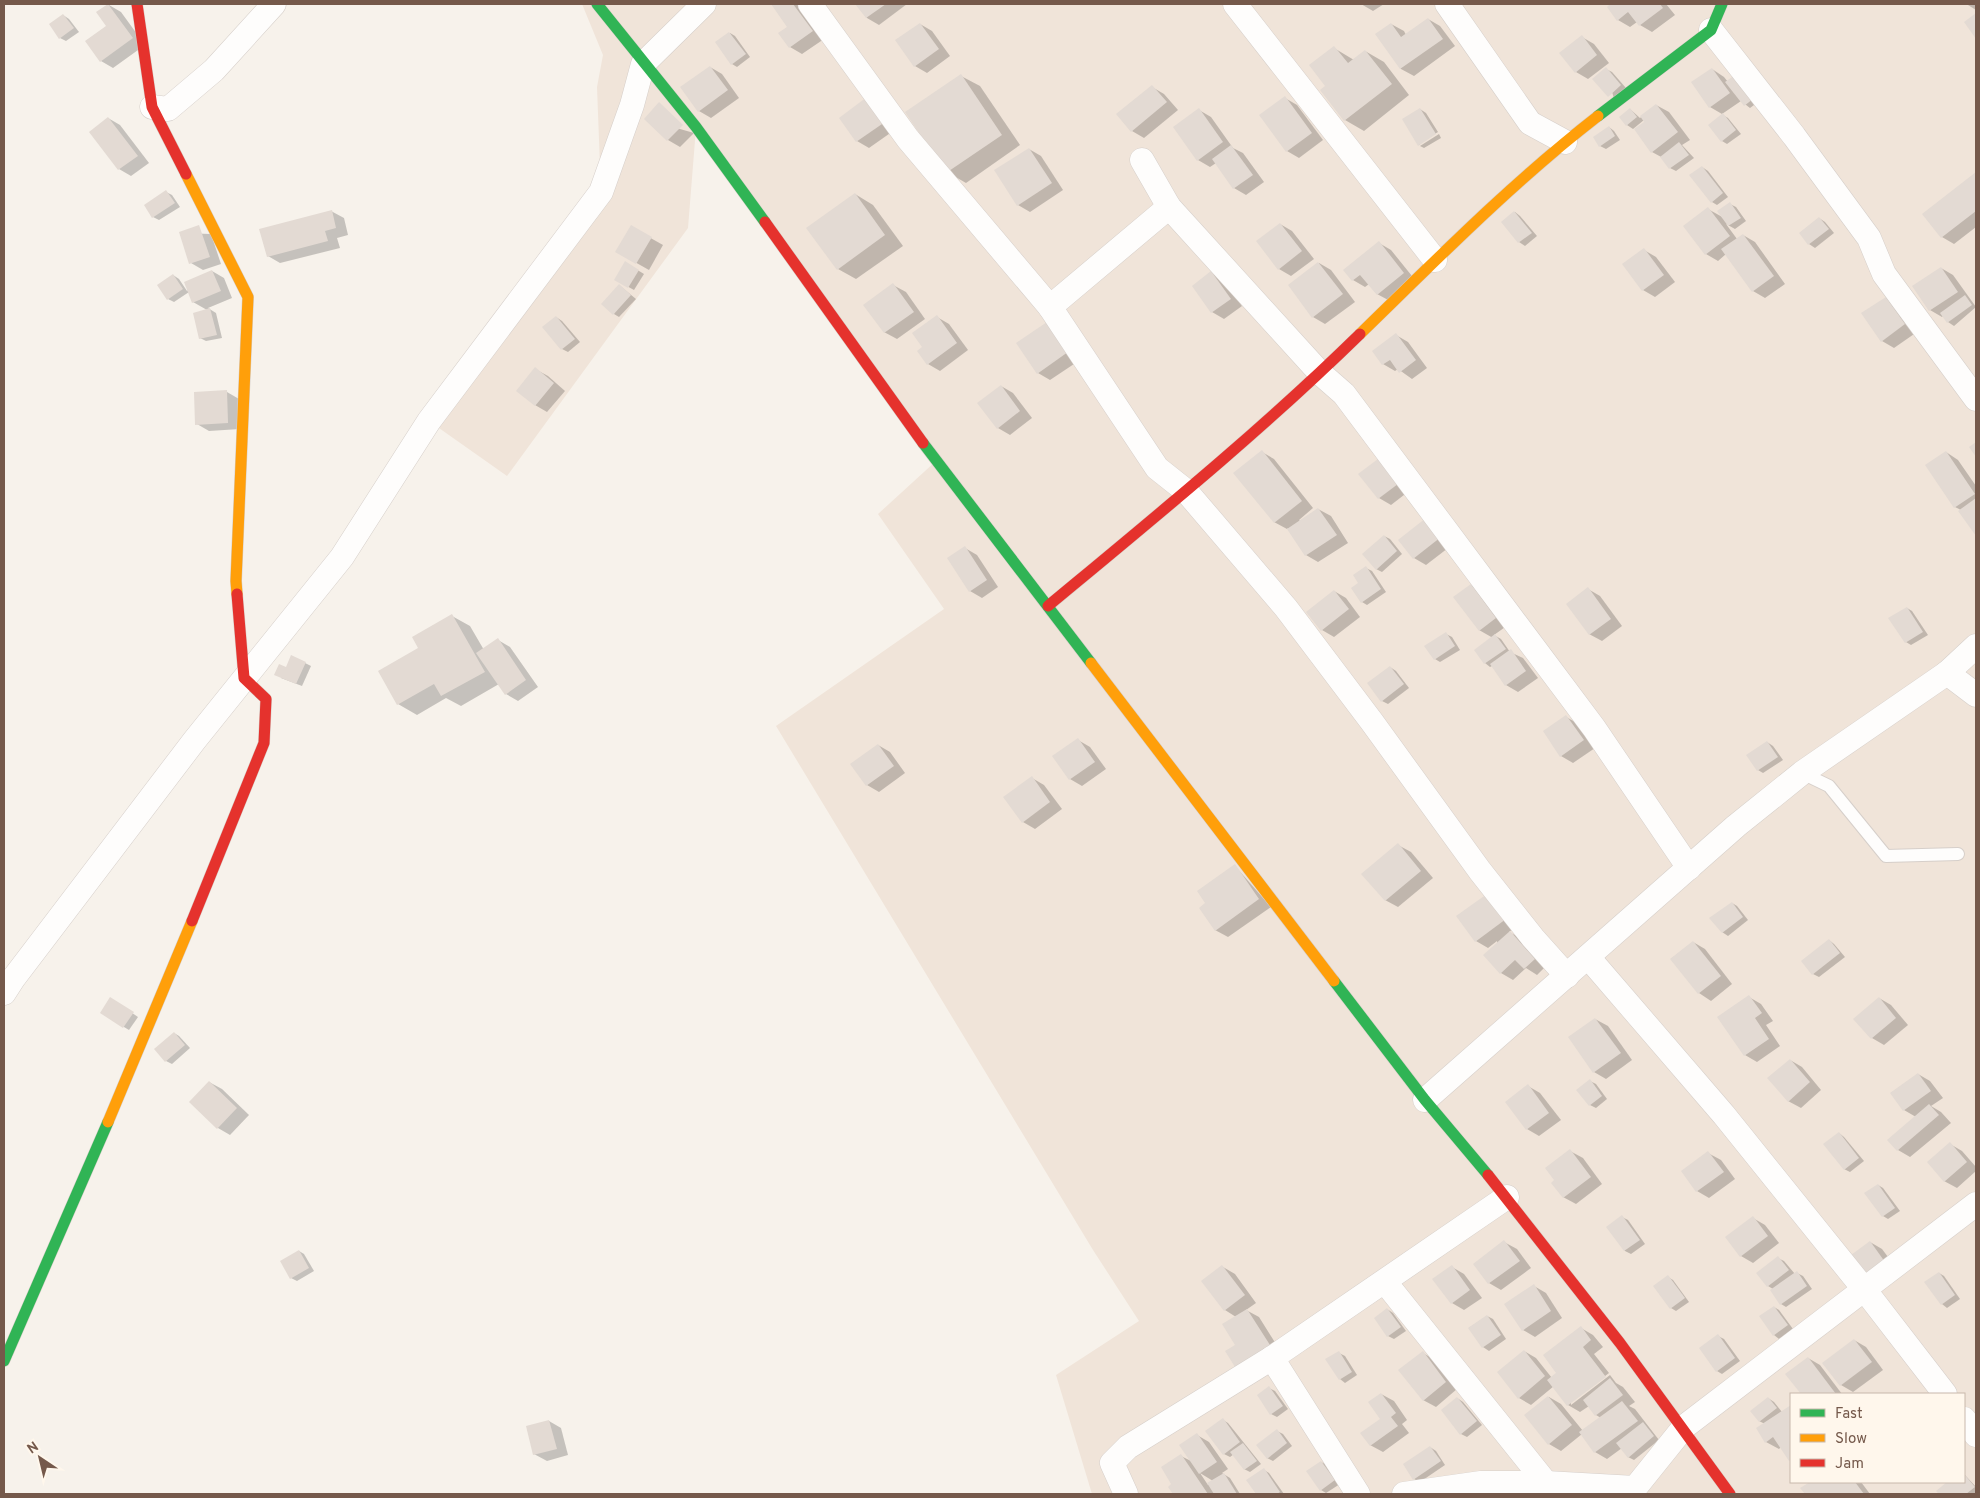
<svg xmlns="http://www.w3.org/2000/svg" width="1980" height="1498" font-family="Overpass,sans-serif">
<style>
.residential{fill:#f0e4d9;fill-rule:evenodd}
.shadow{fill:#0003;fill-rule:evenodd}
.building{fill:#e3dad3}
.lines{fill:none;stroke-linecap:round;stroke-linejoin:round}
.lane-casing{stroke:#d6cfca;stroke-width:14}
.street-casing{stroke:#d6cfca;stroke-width:25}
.fast-casing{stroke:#d6cec8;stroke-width:12}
.slow-casing{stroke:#d6cec8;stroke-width:12}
.jam-casing{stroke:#d6cec8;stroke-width:12}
.lane{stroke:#fefdfc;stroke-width:12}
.street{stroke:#fefdfc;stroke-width:24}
.fast{stroke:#30b455;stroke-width:11}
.slow{stroke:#ff9f0a;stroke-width:11}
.jam{stroke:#e5322d;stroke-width:11}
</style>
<rect width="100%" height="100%" fill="#f7f2eb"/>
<path class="residential" d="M582 4H1976V1494H1092L1056 1375 1139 1321 1093 1250 776 726 944 609 878 514 936 461 696 128 688 228 507 476 429 421 601 192 597 87 603 55ZM1791 1394H1964V1482H1791Z"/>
<g class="shadow">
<polygon points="772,4 799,4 824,39 802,54 790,47 780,33 788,27"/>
<polygon points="856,4 907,4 879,25 867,18"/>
<polygon points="1361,4 1384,4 1373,11"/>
<polygon points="1612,4 1666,4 1675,15 1652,32 1640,25 1637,22 1630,27 1618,20 1608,7"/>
<polygon points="1967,4 1976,4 1976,10 1968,5"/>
<polygon points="109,5 121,12 145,45 113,68 101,61 108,27"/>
<polygon points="63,15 69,19 79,32 66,41 60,38 51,25"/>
<polygon points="1428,19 1440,26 1455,46 1414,76 1401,69 1377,35 1391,24 1404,31 1406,35"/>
<polygon points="920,24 932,31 950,56 927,73 915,66"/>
<polygon points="730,33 735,36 750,57 737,67 732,64"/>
<polygon points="1582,37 1594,44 1609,63 1588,79 1576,72"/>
<polygon points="1334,48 1354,60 1365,51 1384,62 1409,95 1364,131 1345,120 1327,86"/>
<polygon points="710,67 722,74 739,98 711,118 699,111"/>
<polygon points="1606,69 1612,72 1626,88 1614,99"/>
<polygon points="1712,69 1724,77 1728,82 1758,102 1750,108 1741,101 1722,114 1710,107"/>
<polygon points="961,76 980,86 1020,145 966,183 947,172"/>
<polygon points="1152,87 1164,94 1178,110 1144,138 1132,131"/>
<polygon points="1285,98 1297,105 1323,140 1299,158 1287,151"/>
<polygon points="867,99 896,129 869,148 857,141 841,118"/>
<polygon points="1656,105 1669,112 1690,140 1682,145 1694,158 1676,171 1670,168 1663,158 1652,152 1644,120 1633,129 1627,125 1630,109 1640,118"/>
<polygon points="1420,109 1426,113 1438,132 1420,143 1420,145 1419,145"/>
<polygon points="1199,110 1211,117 1233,148 1243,153 1264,182 1246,195 1234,188 1216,163 1210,167 1198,160"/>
<polygon points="1723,115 1728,118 1741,134 1727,144 1722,141"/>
<polygon points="108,118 120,125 149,163 131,176 119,169 91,132"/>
<polygon points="645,119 694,133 680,147 668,140"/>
<polygon points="1609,127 1614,131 1620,140 1606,149 1600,146"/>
<polygon points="1439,134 1441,138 1424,148 1420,146"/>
<polygon points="1029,149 1041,156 1063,190 1030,212 1018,205"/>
<polygon points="1702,167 1708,171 1728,197 1717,205 1712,202"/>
<polygon points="1976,173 1976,227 1954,244 1942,237 1924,214"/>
<polygon points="166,192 172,195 180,207 159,220 153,217"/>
<polygon points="855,194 873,205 903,246 856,279 838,269"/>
<polygon points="1730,204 1736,207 1746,221 1735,229 1726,224 1737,239 1743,235 1755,242 1785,284 1765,298 1753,291 1726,254 1718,261 1706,254 1708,209 1724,218"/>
<polygon points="331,211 344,218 348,235 337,238 340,248 280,263 268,256"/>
<polygon points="1515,212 1520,216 1537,236 1525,246 1519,242 1502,222"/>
<polygon points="1819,218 1825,222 1834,233 1815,248 1809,244 1800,233"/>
<polygon points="1280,224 1292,231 1314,259 1291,276 1279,269"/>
<polygon points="631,227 663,245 649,270 617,252"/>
<polygon points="180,233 211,234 221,264 203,270 191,263"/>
<polygon points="1379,243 1391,250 1416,281 1390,301 1377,294 1369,284 1365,287 1353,280 1345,270"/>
<polygon points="1644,250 1656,257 1675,282 1655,297 1643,290"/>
<polygon points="626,263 644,274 634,290 616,280"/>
<polygon points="1319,263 1331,270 1355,302 1325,324 1313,317"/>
<polygon points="1941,268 1953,275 1976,307 1954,326 1948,322 1943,316 1942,317 1930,310"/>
<polygon points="212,271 224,278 232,298 208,308 216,313 222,338 206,341 200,338 207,310 193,302 189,292 174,302 168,299 173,275 179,279 187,291"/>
<polygon points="1211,273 1223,280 1242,306 1224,319 1212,312"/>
<polygon points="619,285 636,299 619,317 614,314"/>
<polygon points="893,285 906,292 925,319 897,339 884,332"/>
<polygon points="1886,298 1898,305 1917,332 1894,348 1882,341"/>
<polygon points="556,317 562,321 580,342 568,352 562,349"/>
<polygon points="937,317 949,324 968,350 940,371 928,364 923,348"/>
<polygon points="1047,323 1080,360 1050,380 1038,373"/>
<polygon points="1396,335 1408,342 1427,368 1412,379 1398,369 1395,371 1383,364"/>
<polygon points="535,369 548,376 565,391 547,412 535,405"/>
<polygon points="1001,386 1013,393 1032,418 1010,435 998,428"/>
<polygon points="227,392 239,399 240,429 209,431 197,424"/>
<polygon points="1262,452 1274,459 1313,508 1299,520 1300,521 1318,509 1331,516 1348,543 1318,562 1306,555 1288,528 1287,529 1274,522"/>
<polygon points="1946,452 1958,460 1976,486 1976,534 1961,510 1955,507"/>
<polygon points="1360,474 1413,488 1391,505 1379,498"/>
<polygon points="1426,519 1452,545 1426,565 1414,558"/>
<polygon points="1384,536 1390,539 1402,554 1382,572 1376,569"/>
<polygon points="965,548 977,555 998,587 982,598 970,591"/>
<polygon points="1366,568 1372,571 1386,592 1367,605 1362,602 1359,583"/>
<polygon points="1471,585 1483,592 1508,625 1494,635 1501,639 1510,652 1523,658 1538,678 1518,692 1506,685 1492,666 1490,667 1485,663 1493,638 1479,630"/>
<polygon points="1588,589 1600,596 1622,626 1602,641 1589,634"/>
<polygon points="1334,591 1346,598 1360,617 1334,637 1322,630"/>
<polygon points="1907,608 1912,611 1928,635 1911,645 1906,642"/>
<polygon points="452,616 470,626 484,650 498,640 510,647 538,687 518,701 506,694 499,684 461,706 446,698 417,715 398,704 420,648"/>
<polygon points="1446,634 1452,637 1460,650 1440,662 1435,659"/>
<polygon points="305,663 311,666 302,686 281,678 286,668"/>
<polygon points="1390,667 1396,671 1409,688 1388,704 1382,701"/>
<polygon points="1566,717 1579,724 1595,748 1573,763 1561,756"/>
<polygon points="1078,740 1090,747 1106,769 1082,786 1070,779"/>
<polygon points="1767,742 1773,746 1783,760 1763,773 1758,770"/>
<polygon points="878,745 890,752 905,773 879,792 867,785"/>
<polygon points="1032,778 1044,785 1062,809 1035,829 1023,822"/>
<polygon points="1398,845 1411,852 1433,878 1398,907 1385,900"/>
<polygon points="1235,866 1271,907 1228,937 1215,930"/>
<polygon points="1487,895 1517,926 1509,932 1522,939 1546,966 1537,975 1526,968 1513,980 1501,973 1497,941 1488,948 1476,941"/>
<polygon points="1732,903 1737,906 1748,920 1728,936 1722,932"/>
<polygon points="1829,940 1834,944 1845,957 1819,977 1813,974"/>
<polygon points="1693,942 1705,949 1732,984 1711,1001 1699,993 1671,959"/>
<polygon points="1749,997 1761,1004 1773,1021 1766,1025 1780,1046 1757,1062 1745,1055"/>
<polygon points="1879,998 1891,1005 1908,1025 1884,1045 1872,1038 1855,1019"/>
<polygon points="116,1002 138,1017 129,1030 124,1027"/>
<polygon points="1595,1019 1608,1026 1632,1060 1606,1079 1594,1072"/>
<polygon points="174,1033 179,1036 190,1048 172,1064 166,1061 156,1049"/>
<polygon points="1790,1060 1802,1067 1821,1090 1801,1108 1788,1101"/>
<polygon points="1918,1074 1930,1081 1943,1098 1931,1106 1941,1112 1951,1123 1910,1157 1898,1150 1889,1140 1916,1117 1904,1110 1891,1093"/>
<polygon points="1590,1081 1596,1084 1607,1099 1596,1108 1590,1105"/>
<polygon points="209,1082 222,1089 249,1115 230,1135 218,1128"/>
<polygon points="1528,1086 1540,1093 1561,1120 1539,1136 1527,1129"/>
<polygon points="1839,1133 1844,1137 1864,1161 1850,1172 1844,1169"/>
<polygon points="1950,1144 1962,1151 1976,1167 1976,1171 1957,1188 1944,1181"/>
<polygon points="1570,1151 1583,1158 1602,1184 1576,1204 1563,1197"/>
<polygon points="1708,1153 1721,1160 1735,1179 1709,1198 1697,1191"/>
<polygon points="1878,1185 1883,1188 1900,1211 1888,1219 1883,1216"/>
<polygon points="1622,1217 1628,1220 1645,1244 1631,1254 1625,1251 1608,1227"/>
<polygon points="1753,1218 1765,1225 1779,1243 1753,1263 1741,1256"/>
<polygon points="1504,1242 1517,1249 1531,1268 1501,1290 1489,1283 1475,1264"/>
<polygon points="1870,1242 1882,1249 1897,1269 1863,1278"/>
<polygon points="299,1251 304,1254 314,1271 297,1281 291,1278"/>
<polygon points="1778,1258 1784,1261 1795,1274 1797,1273 1803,1276 1812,1289 1786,1307 1781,1304 1773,1289 1768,1286 1758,1274"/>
<polygon points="1223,1267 1235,1274 1256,1303 1246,1310 1259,1317 1281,1352 1235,1366 1237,1345 1236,1317 1225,1310"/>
<polygon points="1452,1267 1464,1274 1482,1298 1464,1310 1452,1303"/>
<polygon points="1939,1273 1944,1276 1960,1299 1947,1308 1942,1304"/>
<polygon points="1668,1277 1673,1280 1689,1302 1676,1311 1671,1308"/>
<polygon points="1534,1286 1546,1293 1562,1318 1535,1337 1523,1330"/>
<polygon points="1774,1307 1779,1310 1793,1329 1779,1339 1774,1335"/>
<polygon points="1387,1309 1393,1313 1406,1331 1394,1339 1388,1336"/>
<polygon points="1487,1316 1493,1319 1506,1339 1489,1351 1483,1347 1469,1328"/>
<polygon points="1581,1328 1593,1335 1603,1347 1594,1354 1609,1373 1571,1402 1571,1405 1610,1375 1616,1383 1623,1387 1635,1402 1629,1406 1635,1409 1659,1440 1634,1460 1628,1457 1622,1448 1607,1459 1595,1452 1582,1434 1561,1451 1549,1444 1526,1416 1549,1397 1561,1404 1583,1431 1601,1418 1596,1415 1589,1406 1580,1412 1568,1405 1554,1386 1531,1405 1519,1398 1524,1351 1536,1358 1552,1378 1558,1374"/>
<polygon points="1718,1336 1724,1339 1740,1361 1722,1374 1717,1371"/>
<polygon points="1854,1340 1866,1347 1883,1370 1853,1392 1841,1385"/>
<polygon points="1339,1353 1345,1356 1357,1375 1345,1383 1340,1379"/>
<polygon points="1423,1353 1435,1360 1457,1389 1436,1407 1423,1400"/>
<polygon points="1808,1358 1820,1365 1842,1394 1802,1394 1787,1374"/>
<polygon points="1269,1388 1275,1391 1288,1409 1277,1417 1271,1414"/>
<polygon points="1381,1394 1394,1401 1407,1420 1402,1424 1409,1433 1383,1452 1370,1445 1382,1419"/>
<polygon points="1457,1398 1463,1402 1482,1425 1467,1437 1461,1434"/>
<polygon points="1768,1398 1774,1402 1782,1412 1791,1406 1791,1461 1781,1447 1779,1449 1766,1442 1765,1424 1759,1421"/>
<polygon points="1223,1420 1228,1423 1261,1464 1250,1472 1244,1469 1234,1454 1230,1457 1224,1454 1207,1432"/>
<polygon points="549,1421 561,1428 568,1455 547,1461 534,1454"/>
<polygon points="1277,1431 1283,1434 1292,1446 1273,1461 1267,1458"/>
<path d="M1197 1435 1209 1442 1228 1469 1222 1473 1230 1478 1240 1494H1175L1170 1487 1173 1485 1181 1456 1193 1462ZM1200 1473 1213 1481 1208 1485Z"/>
<polygon points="1430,1447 1436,1451 1445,1465 1420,1482 1414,1479"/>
<polygon points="1321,1462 1327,1465 1340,1484 1326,1493 1321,1490"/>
<polygon points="1264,1470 1269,1473 1284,1494 1258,1494 1248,1480"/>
<polygon points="1964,1474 1976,1487 1975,1494 1940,1494 1938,1492 1949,1482 1964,1482"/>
<polygon points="1812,1482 1861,1482 1870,1494 1806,1494 1802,1489"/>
</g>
<g class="building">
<polygon points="108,4 133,38 100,62 85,41 106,26 96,12"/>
<polygon points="771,4 793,4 813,31 789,48 778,33 787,27"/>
<polygon points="855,4 886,4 866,18"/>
<polygon points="1610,4 1660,4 1663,8 1639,26 1628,12 1617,21 1607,7"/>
<polygon points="1976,13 1976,39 1964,22"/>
<polygon points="63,14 74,28 59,39 49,24"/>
<polygon points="1428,18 1443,39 1400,69 1375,34 1391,23 1401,37"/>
<polygon points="920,23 939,49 914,67 895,40"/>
<polygon points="729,32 746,54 731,65 715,42"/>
<polygon points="1582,35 1597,55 1575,73 1559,53"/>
<polygon points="1334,46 1348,63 1365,50 1392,84 1344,121 1320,90 1325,86 1309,65"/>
<polygon points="710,66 728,90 698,112 680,87"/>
<polygon points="1606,67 1621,85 1608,97 1592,79"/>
<polygon points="1712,68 1730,93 1709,108 1691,82"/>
<polygon points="961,74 1002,135 946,173 905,112"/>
<polygon points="1735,75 1753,99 1744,106 1725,82"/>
<polygon points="1152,85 1167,102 1131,132 1116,114"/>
<polygon points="1285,96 1312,133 1286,152 1259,115"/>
<polygon points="867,97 885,122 856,142 839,118"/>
<polygon points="659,102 683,125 667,141 644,119"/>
<polygon points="1656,104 1678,132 1651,153 1634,129 1644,122 1640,116"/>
<polygon points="1199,108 1223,142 1197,161 1173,127"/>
<polygon points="1420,108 1436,134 1418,146 1402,119"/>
<polygon points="1630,108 1637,117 1626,126 1619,117"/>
<polygon points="1723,113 1736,130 1721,142 1708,125"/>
<polygon points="108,117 138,156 118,170 89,132"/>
<polygon points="1609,126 1615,136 1599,147 1593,137"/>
<polygon points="1679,142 1689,155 1669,169 1660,157"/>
<polygon points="1231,145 1253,175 1233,189 1212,159"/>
<polygon points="1029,148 1052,183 1017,206 994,170"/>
<polygon points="1702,166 1723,193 1711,203 1689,175"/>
<polygon points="1976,172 1976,211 1941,238 1922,214"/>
<polygon points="166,190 175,203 152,218 144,205"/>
<polygon points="855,193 885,235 837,270 806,228"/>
<polygon points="1730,202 1741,218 1728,226 1717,211"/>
<polygon points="1708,207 1730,236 1705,255 1683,226"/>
<polygon points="332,210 336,228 325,231 328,241 267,257 259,229"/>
<polygon points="1514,211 1532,233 1518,243 1501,222"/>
<polygon points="1819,217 1829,229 1808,245 1799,233"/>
<polygon points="1280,223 1302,251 1278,270 1256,241"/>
<polygon points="199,225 210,257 189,264 179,232"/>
<polygon points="631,225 652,237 636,264 615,252"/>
<polygon points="1743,234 1774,276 1752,292 1721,249"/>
<polygon points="1379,241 1404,273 1377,295 1360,275 1352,281 1343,270"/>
<polygon points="1644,248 1664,275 1642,291 1622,264"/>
<polygon points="625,261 639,270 628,288 614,280"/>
<polygon points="1318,262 1343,294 1312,318 1288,285"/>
<polygon points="1941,267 1958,292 1929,311 1912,286"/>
<polygon points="212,270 221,291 192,303 184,282"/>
<polygon points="1211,271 1231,299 1211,313 1192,286"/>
<polygon points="173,274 183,289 167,300 157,285"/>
<polygon points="893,283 914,312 884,333 863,305"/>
<polygon points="619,284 631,295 613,315 601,304"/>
<polygon points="1965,295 1972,305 1947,323 1940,313"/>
<polygon points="1886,297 1905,324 1881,342 1861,313"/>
<polygon points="210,308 217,335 199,339 193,313"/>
<polygon points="937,315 957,343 927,365 917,351 922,347 912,333"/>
<polygon points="556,316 575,339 561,350 542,327"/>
<polygon points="1047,322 1068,352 1037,374 1016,343"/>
<polygon points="1396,333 1416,360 1399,373 1390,360 1382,365 1372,351"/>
<polygon points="535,367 554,383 535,406 516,391"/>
<polygon points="1001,385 1020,411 997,429 977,403"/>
<polygon points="227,390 228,423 195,425 194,392"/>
<polygon points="1976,442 1976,457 1969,447"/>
<polygon points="1262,450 1302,501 1274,523 1233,473"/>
<polygon points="1946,451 1975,494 1954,508 1925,465"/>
<polygon points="1382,456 1402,481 1378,499 1358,474"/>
<polygon points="1976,498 1976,536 1958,511"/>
<polygon points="1318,508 1337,535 1305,556 1287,529"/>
<polygon points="1426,518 1441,537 1413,559 1398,540"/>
<polygon points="1384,535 1397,551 1376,570 1362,554"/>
<polygon points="965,546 987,580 969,592 947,558"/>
<polygon points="1366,566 1381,589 1361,603 1351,588 1358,583 1353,575"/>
<polygon points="1471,584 1496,618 1479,631 1453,597"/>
<polygon points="1588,587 1611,619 1589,635 1566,604"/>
<polygon points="1334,590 1349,609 1321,631 1306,612"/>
<polygon points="1907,607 1923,632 1905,643 1888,618"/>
<polygon points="452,614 485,672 441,696 434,684 397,705 378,671 418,648 412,637"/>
<polygon points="1446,632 1455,646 1434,660 1424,646"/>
<polygon points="1495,634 1506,649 1484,664 1474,650"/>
<polygon points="498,638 526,680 505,695 476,653"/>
<polygon points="1511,649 1526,671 1505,686 1490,664"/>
<polygon points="291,655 306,662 296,684 274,675 279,664 286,667"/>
<polygon points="1390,666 1404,684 1381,702 1367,683"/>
<polygon points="1566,715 1584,740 1560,757 1543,731"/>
<polygon points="1078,738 1095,762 1069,780 1052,756"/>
<polygon points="1767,741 1778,757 1757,771 1746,755"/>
<polygon points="878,744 894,766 866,786 850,764"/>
<polygon points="1032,776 1050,802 1022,823 1003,797"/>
<polygon points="1398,843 1421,871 1385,901 1361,874"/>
<polygon points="1235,864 1259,899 1215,931 1199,908 1205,903 1197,891"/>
<polygon points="1487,894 1506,919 1475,942 1456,916"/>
<polygon points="1732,902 1743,917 1722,933 1709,918"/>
<polygon points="1510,931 1535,959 1524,969 1515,960 1500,974 1483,955"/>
<polygon points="1829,939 1840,953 1812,975 1801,961"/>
<polygon points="1693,941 1721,976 1698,994 1670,959"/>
<polygon points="1749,995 1762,1013 1755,1018 1769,1039 1744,1056 1717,1017"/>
<polygon points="110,997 134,1012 123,1028 100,1013"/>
<polygon points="1879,997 1896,1018 1871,1039 1853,1019"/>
<polygon points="1595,1018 1621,1053 1593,1073 1568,1037"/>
<polygon points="174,1032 185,1045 165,1062 154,1049"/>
<polygon points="1790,1059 1810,1082 1788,1102 1767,1078"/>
<polygon points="1918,1073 1931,1091 1903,1111 1890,1093"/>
<polygon points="1590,1079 1602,1096 1589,1106 1576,1090"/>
<polygon points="209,1081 237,1108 217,1129 189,1102"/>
<polygon points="1528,1084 1549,1113 1526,1130 1505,1102"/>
<polygon points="1929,1104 1939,1115 1897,1151 1887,1140"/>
<polygon points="1839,1132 1859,1158 1844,1170 1823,1144"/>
<polygon points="1950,1142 1967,1162 1944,1182 1927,1162"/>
<polygon points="1570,1149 1591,1177 1563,1198 1551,1183 1554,1180 1545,1168"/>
<polygon points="1708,1151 1724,1172 1696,1192 1681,1171"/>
<polygon points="1878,1184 1895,1208 1882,1217 1864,1193"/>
<polygon points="1622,1215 1640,1240 1624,1251 1606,1227"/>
<polygon points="1753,1216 1768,1236 1740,1257 1725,1237"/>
<polygon points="1504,1240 1520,1261 1488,1284 1473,1264"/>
<polygon points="1870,1241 1885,1262 1862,1279 1847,1258"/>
<polygon points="299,1250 309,1268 290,1279 280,1261"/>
<polygon points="1778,1256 1789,1270 1767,1287 1756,1273"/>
<polygon points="1222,1265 1245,1295 1224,1311 1201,1281"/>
<polygon points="1452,1265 1470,1290 1451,1304 1432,1279"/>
<polygon points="1797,1271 1807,1286 1780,1305 1770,1290"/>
<polygon points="1939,1272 1955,1295 1941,1305 1924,1282"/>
<polygon points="1668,1275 1685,1298 1670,1309 1653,1286"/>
<polygon points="1534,1284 1551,1311 1522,1331 1504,1304"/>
<polygon points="1774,1306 1788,1325 1773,1336 1759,1316"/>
<polygon points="1387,1308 1401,1327 1387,1337 1374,1318"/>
<polygon points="1247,1309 1270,1345 1235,1367 1225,1351 1235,1345 1222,1324"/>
<polygon points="1487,1315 1501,1335 1482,1348 1468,1328"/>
<polygon points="1581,1326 1591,1340 1583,1347 1606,1377 1567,1406 1547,1380 1556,1373 1543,1355"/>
<polygon points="1718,1334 1735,1358 1716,1372 1699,1348"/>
<polygon points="1854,1339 1872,1362 1840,1386 1822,1363"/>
<polygon points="1524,1350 1545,1376 1518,1399 1497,1372"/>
<polygon points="1339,1351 1352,1372 1339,1380 1325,1359"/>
<polygon points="1423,1351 1446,1382 1423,1401 1398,1370"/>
<polygon points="1808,1357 1836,1394 1801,1394 1785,1374"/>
<polygon points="1610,1378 1623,1395 1595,1416 1583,1400"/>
<polygon points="1269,1386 1283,1406 1270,1415 1257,1395"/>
<polygon points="1381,1393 1396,1413 1391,1417 1398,1426 1370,1446 1360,1433 1380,1419 1368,1402"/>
<polygon points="1548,1396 1572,1425 1548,1445 1524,1415"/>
<polygon points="1457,1397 1477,1421 1460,1435 1441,1410"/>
<polygon points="1768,1397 1777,1408 1759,1422 1750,1411"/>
<polygon points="1622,1401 1638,1421 1594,1453 1579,1432"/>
<polygon points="1791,1405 1791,1460 1789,1461 1773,1437 1765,1443 1756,1428"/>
<polygon points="1223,1418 1240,1442 1223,1455 1205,1431"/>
<polygon points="549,1420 557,1449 533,1455 526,1426"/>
<polygon points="1643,1422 1654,1436 1628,1458 1616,1443"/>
<polygon points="1277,1429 1287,1443 1267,1459 1256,1445"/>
<polygon points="1197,1433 1217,1462 1199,1474 1179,1445"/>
<polygon points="1243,1443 1257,1461 1244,1470 1230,1452"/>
<polygon points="1430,1446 1441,1461 1413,1480 1403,1464"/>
<polygon points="1181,1454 1208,1494 1173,1494 1168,1487 1171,1484 1161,1467"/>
<polygon points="1321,1461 1335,1480 1320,1491 1306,1471"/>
<polygon points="1264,1468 1280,1492 1277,1494 1256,1494 1246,1480"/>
<polygon points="1224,1473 1237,1494 1214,1494 1207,1483"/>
<polygon points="1964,1474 1975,1487 1966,1494 1939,1494 1936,1491 1947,1482 1964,1482"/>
<polygon points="1810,1482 1855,1482 1864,1494 1805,1494 1800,1488"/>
</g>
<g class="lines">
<g class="lane-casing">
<polyline id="lane" points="1802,773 1829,786 1886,856 1958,854"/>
</g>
<g class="street-casing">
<g id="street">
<polyline points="810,4 908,139 1050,307 1169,207"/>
<polyline points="1235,4 1435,260"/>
<polyline points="1447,4 1530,123 1565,142"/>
<polyline points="1711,30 1794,136 1869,238 1884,274 1976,399"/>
<polyline points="152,107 168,109 214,70 274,4"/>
<polyline points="1142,160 1169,207 1320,373 1344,394 1594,728 1689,868"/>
<polyline points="1050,307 1157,468 1186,491 1286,608 1372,722 1480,871 1533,938 1567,976"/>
<polyline points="1947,673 1976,695"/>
<polyline points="1588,957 1724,1115 1864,1289 1945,1394"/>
<polyline points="4,993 13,979 194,741 342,557 429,421 601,192 632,105 643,64 704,4"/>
<polyline points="1425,1100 1736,826 1802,773 1947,673 1976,646"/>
<polyline points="1385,1282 1546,1483"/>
<polyline points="1272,1358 1358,1494"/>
<polyline points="1964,1419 1976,1435"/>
<polyline points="1126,1494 1112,1463 1128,1447 1272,1358 1507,1197"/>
<polyline points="1404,1494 1481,1483 1546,1483 1635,1488 1684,1427 1976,1204"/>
</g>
</g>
<g class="fast-casing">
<g id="fast">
<polyline points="597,4 696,127 765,222"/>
<polyline points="1598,116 1711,30 1722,4"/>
<polyline points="923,443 1091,663"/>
<polyline points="1334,981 1425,1100 1488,1175"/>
<polyline points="4,1361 108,1122"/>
</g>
</g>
<g class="slow-casing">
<g id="slow">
<polyline points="186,174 248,297 236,581 237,594"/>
<path d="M1360 334C1437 259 1513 182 1598 116"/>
<polyline points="1091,663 1334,981"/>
<polyline points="108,1122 192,921"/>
</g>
</g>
<g class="jam-casing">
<g id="jam">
<polyline points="137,4 152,107 186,174"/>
<polyline points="765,222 923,443"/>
<path d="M1048 606C1154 518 1262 430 1360 334"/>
<polyline points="192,921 264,743 266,699 244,678 237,594"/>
<polyline points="1488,1175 1620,1343 1730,1494"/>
</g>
</g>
<use href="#lane" class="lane"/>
<use href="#street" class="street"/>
<use href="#fast" class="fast"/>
<use href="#slow" class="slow"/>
<use href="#jam" class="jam"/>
</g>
<rect width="1980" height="1498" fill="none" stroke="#75594b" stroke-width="10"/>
<rect x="1790" y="1393" width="175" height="90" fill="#fff7ec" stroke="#c8b8ac"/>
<rect x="1800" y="1409" width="25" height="8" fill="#30b455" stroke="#c8b8ac"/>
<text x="1835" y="1418" font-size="15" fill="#75594b">Fast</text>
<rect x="1800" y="1434" width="25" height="8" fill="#ff9f0a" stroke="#c8b8ac"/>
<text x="1835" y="1443" font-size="15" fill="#75594b">Slow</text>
<rect x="1800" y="1459" width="25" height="8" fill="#e5322d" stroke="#c8b8ac"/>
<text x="1835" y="1468" font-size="15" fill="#75594b">Jam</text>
<g transform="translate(40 1458) rotate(325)" stroke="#fff7ec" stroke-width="4" paint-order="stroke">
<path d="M0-4L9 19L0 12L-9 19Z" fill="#75594b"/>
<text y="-8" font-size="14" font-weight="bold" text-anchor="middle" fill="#75594b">N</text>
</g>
</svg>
